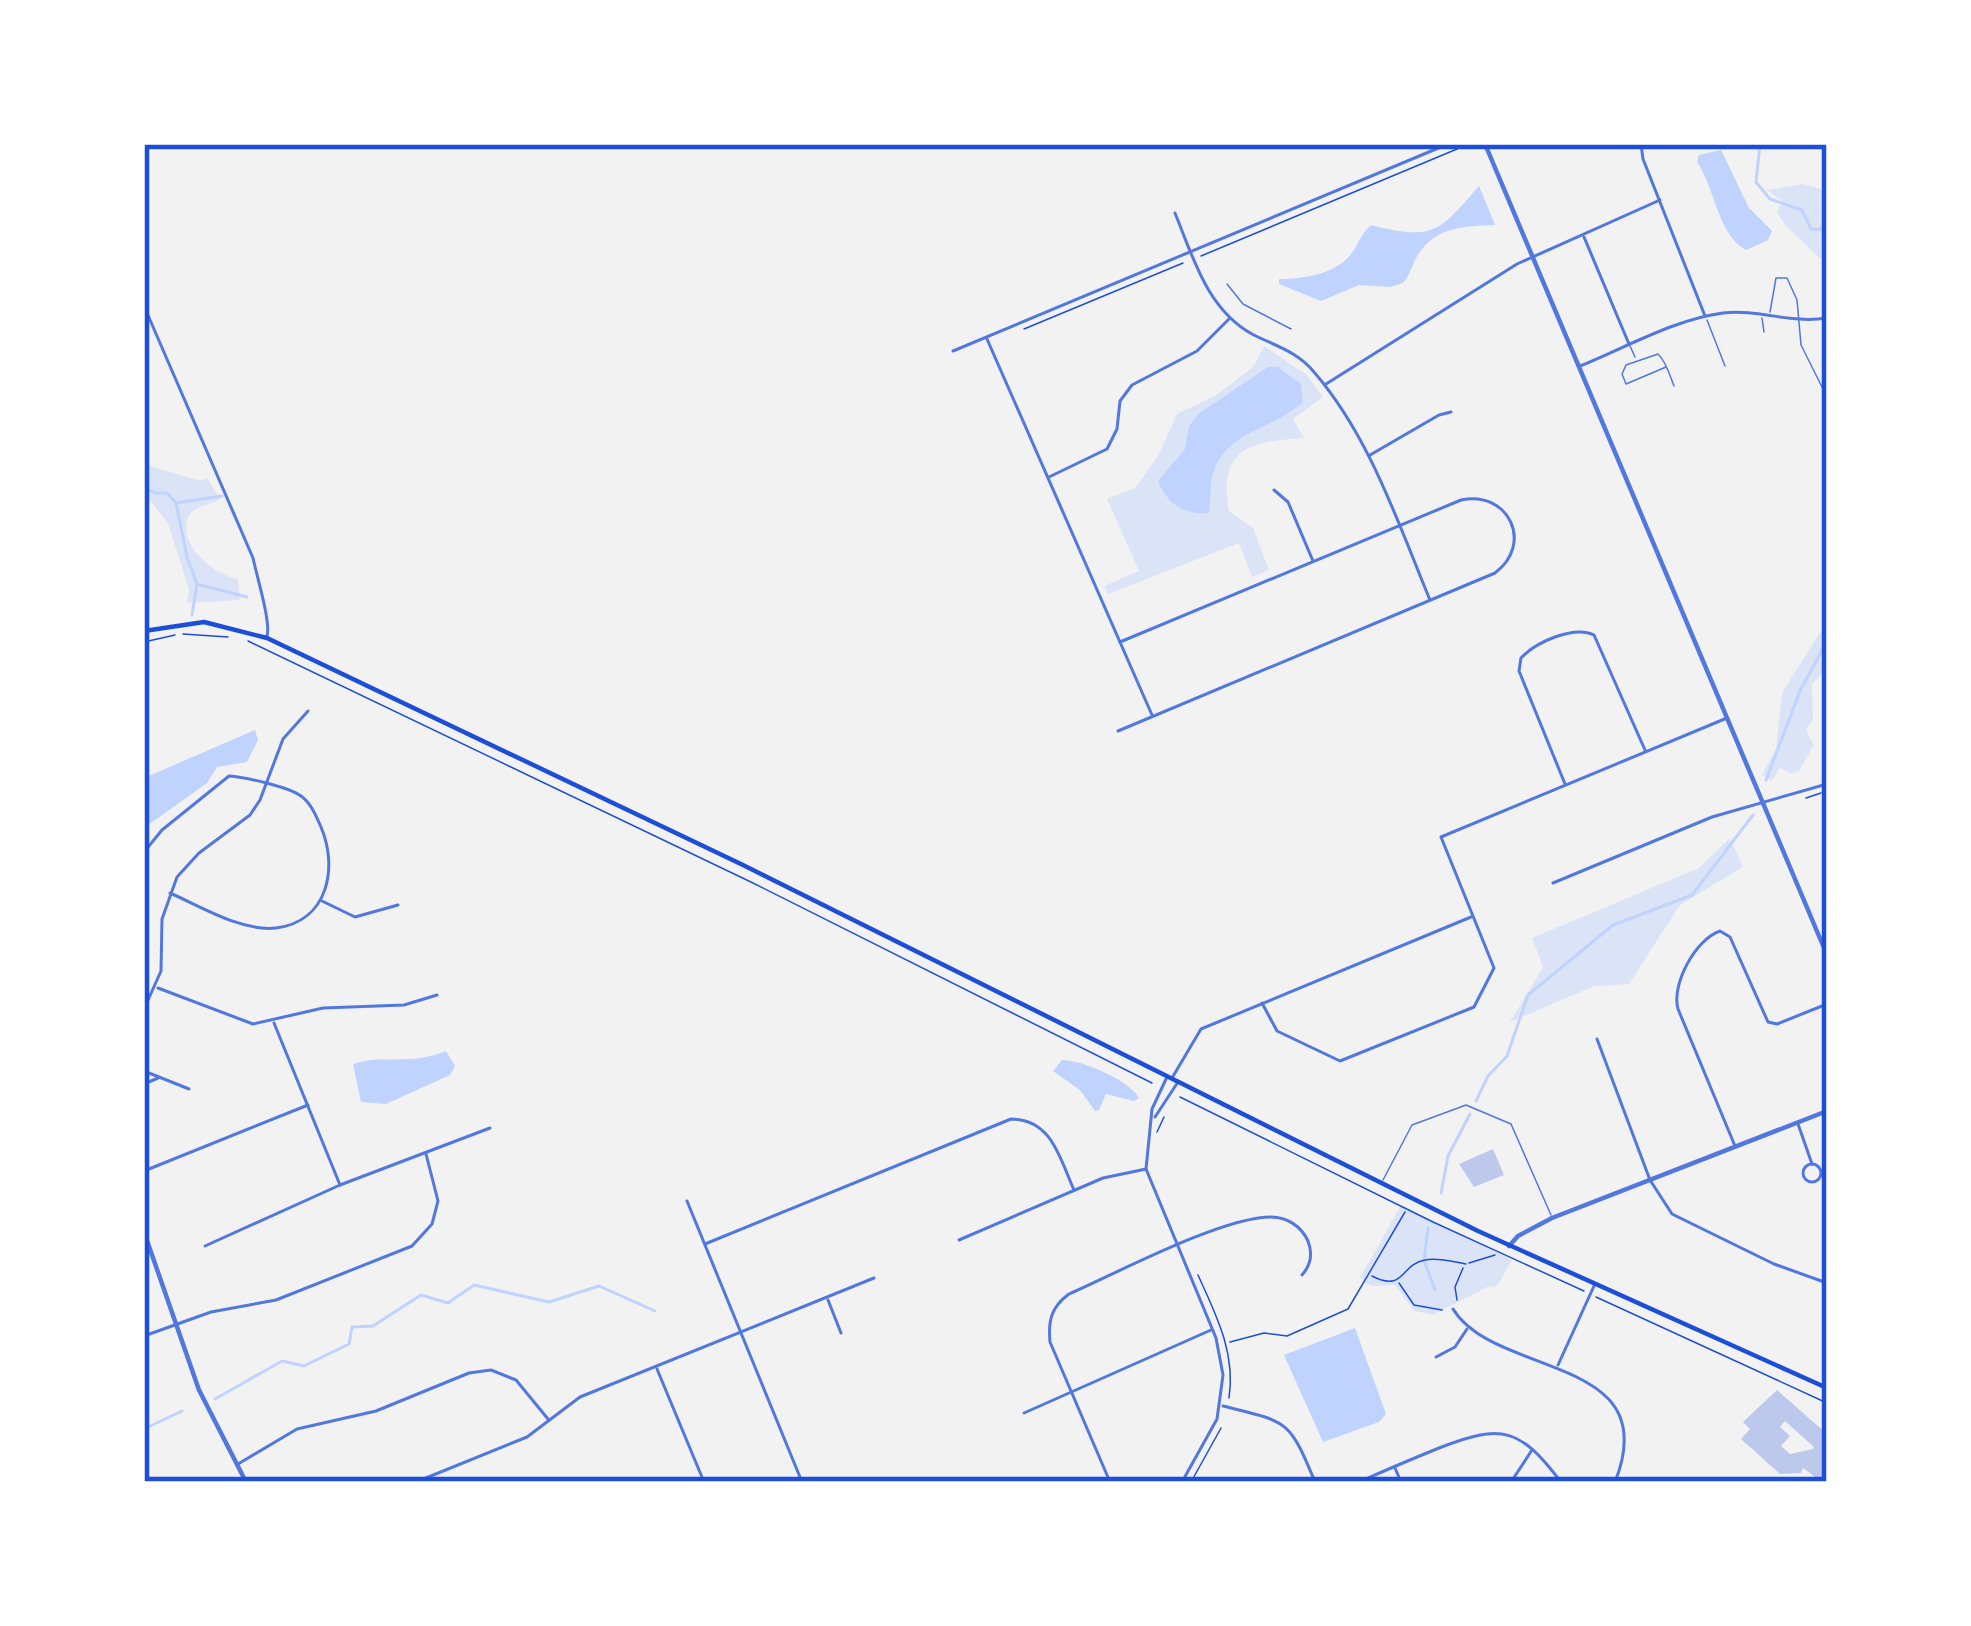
<svg xmlns="http://www.w3.org/2000/svg" width="1971" height="1626" font-family="Roboto,sans-serif">
<style>
.green{fill:#dbe4f7}
.water{fill:#bfd3fe}
.lines{fill:none;stroke-linecap:round;stroke-linejoin:round}
.stream{stroke:#bfd3fe;stroke-width:3}
.building{fill:#bdc9ec;fill-rule:evenodd}
.path{stroke:#1d4ed8;stroke-width:1.5}
.service{stroke:#5277de;stroke-width:1.5}
.minor{stroke:#5277de;stroke-width:3}
.tertiary{stroke:#5277de;stroke-width:4.5}
.secondary{stroke:#1d4ed8;stroke-width:4.5}
.neatline{fill:none;stroke:#1d4ed8;stroke-width:4.5}
</style>
<rect width="100%" height="100%" fill="#f2f2f2"/>
<g class="green">
<polygon points="1802,184 1821,189 1827,199 1827,265 1785,225 1777,212 1782,201 1767,190"/>
<path d="M1264 346 1307 375 1323 397 1293 419 1304 438C1249 442 1218 448 1229 511L1253 528 1269 570 1252 577 1239 543 1108 594 1104 586 1139 571 1107 499 1135 488 1158 456 1177 414 1218 394 1254 366Z"/>
<path d="M144 464 200 481 207 478 220 499C211 505 192 506 188 518 177 546 216 576 238 579L240 600 187 603 189 590 168 523 144 493Z"/>
<polygon points="1827,621 1827,669 1812,684 1813,720 1806,730 1814,745 1799,771 1792,774 1780,768 1772,781 1762,775 1776,749 1782,693"/>
<polygon points="1730,838 1743,867 1680,905 1629,984 1594,986 1510,1022 1543,967 1532,938 1699,868"/>
<polygon points="1401,1205 1512,1260 1497,1286 1487,1287 1433,1315 1415,1311 1395,1285 1371,1286 1360,1278"/>
</g>
<g class="water">
<path d="M1721 150 1749 208 1772 231 1768 240 1746 250C1718 235 1715 188 1697 162L1699 155Z"/>
<path d="M1479 186 1495 225C1469 226 1440 226 1422 249 1413 259 1412 273 1403 283L1390 287 1359 285 1321 301 1279 284V279C1304 279 1339 274 1354 250 1360 240 1362 233 1371 225 1434 241 1439 232 1479 186Z"/>
<path d="M1268 367H1278L1301 384 1303 402C1270 432 1219 431 1211 483 1210 493 1211 503 1209 513 1184 515 1167 504 1158 481L1185 449 1189 426 1198 414Z"/>
<polygon points="255,730 258,740 247,762 217,767 207,783 144,828 144,778"/>
<path d="M446 1051 455 1066 450 1075 386 1104 361 1102 353 1064C384 1054 409 1066 446 1051Z"/>
<path d="M1062 1060C1083 1060 1130 1081 1139 1098L1134 1101 1106 1094 1099 1110 1095 1111 1080 1090 1053 1071Z"/>
<polygon points="1355,1328 1386,1414 1379,1422 1323,1442 1284,1355"/>
</g>
<g class="lines">
<g class="stream">
<polyline points="1760,144 1756,182 1770,199 1802,210 1811,229 1825,229 1827,233"/>
<polyline points="144,487 155,493 167,493 176,503 187,557 197,584 192,615"/>
<polyline points="176,503 222,496"/>
<polyline points="197,584 247,597"/>
<polyline points="1766,780 1800,691 1827,641"/>
<polyline points="1476,1101 1488,1076 1507,1056 1528,995 1613,925 1692,895 1753,815"/>
<polyline points="1441,1193 1448,1156 1470,1114"/>
<polyline points="1428,1228 1424,1260 1435,1290"/>
<polyline points="215,1399 282,1361 304,1366 349,1344 352,1327 373,1326 421,1295 448,1303 474,1285 549,1302 599,1286 655,1311"/>
<polyline points="144,1429 182,1411"/>
</g>
</g>
<g class="building">
<polygon points="1493,1149 1504,1175 1474,1187 1459,1164"/>
<path d="M1777 1390 1827 1434V1476L1822 1482 1803 1468 1801 1473 1780 1474 1741 1439 1750 1429 1743 1422ZM1785 1421 1814 1447 1813 1449 1790 1454 1781 1446 1790 1436 1780 1427Z"/>
</g>
<g class="lines">
<g class="path">
<polyline points="1201,256 1469,144"/>
<polyline points="1024,329 1183,263"/>
<polyline points="183,634 228,637"/>
<polyline points="248,641 753,883 1152,1083"/>
<polyline points="144,642 175,635"/>
<polyline points="1806,798 1821,793"/>
<polyline points="1180,1097 1433,1222 1584,1291"/>
<polyline points="1157,1132 1164,1117"/>
<polyline points="1469,1263 1495,1255"/>
<path d="M1198 1275C1216 1315 1236 1353 1229 1398"/>
<path d="M1372 1276C1405 1293 1400 1264 1425 1260 1438 1257 1454 1262 1466 1264"/>
<polyline points="1399,1283 1414,1305 1442,1310"/>
<polyline points="1596,1297 1827,1403"/>
<polyline points="1457,1300 1455,1287 1463,1268"/>
<polyline points="1230,1342 1264,1333 1287,1336 1348,1309 1405,1212"/>
<polyline points="1191,1482 1221,1428"/>
</g>
<g class="service">
<polyline points="1227,284 1243,304 1291,329"/>
<polyline points="1770,312 1776,278 1787,278 1797,300 1801,345 1827,397"/>
<polyline points="1762,318 1764,332"/>
<polyline points="1707,320 1725,366"/>
<polyline points="1630,346 1635,357"/>
<path d="M1666 367 1626 384 1622 374 1626 365 1658 354C1666 361 1670 376 1674 386"/>
<polyline points="1383,1180 1412,1125 1466,1105 1511,1124 1551,1215"/>
</g>
<g class="minor">
<polyline points="1641,144 1643,159 1705,316"/>
<path d="M1175 213C1193 257 1207 309 1252 334 1275 346 1297 351 1314 372 1370 437 1398 523 1430 600"/>
<polyline points="1584,237 1629,344"/>
<path d="M144 306 253 558C257 577 271 622 267 636"/>
<polyline points="987,339 1152,715"/>
<polyline points="953,351 1448,144"/>
<path d="M1580 366C1625 348 1675 319 1723 313 1759 309 1791 324 1827 318"/>
<polyline points="1326,384 1517,264 1660,200"/>
<polyline points="1370,455 1439,415 1451,412"/>
<polyline points="1049,477 1107,449 1117,429 1120,401 1132,385 1197,351 1229,319"/>
<polyline points="1274,490 1288,502 1313,561"/>
<path d="M1118 731 1495 573C1534 544 1509 490 1461 500L1120 642"/>
<path d="M1565 784 1519 671 1521 658C1536 642 1574 625 1594 635L1645 750"/>
<path d="M144 852 162 830 229 776C245 777 289 787 301 796 311 803 316 816 321 827 338 867 329 921 276 928 242 932 200 906 170 893"/>
<polyline points="1553,883 1712,817 1827,784"/>
<polyline points="322,901 355,917 398,905"/>
<polyline points="158,988 253,1024 323,1008 404,1005 437,995"/>
<polyline points="1262,1003 1277,1031 1340,1061 1474,1007 1494,968 1441,837 1727,718"/>
<polyline points="144,1009 161,971 162,919 177,877 199,853 250,815 260,800 283,739 308,711"/>
<polyline points="274,1023 340,1185"/>
<polyline points="1597,1039 1650,1180 1672,1214 1774,1264 1827,1283"/>
<polyline points="144,1071 189,1089"/>
<polyline points="1167,1077 1152,1109 1146,1169 1216,1338 1223,1375 1217,1419 1182,1482"/>
<polyline points="1172,1078 1201,1029 1471,917"/>
<polyline points="144,1084 158,1078"/>
<polyline points="1155,1117 1178,1082"/>
<polyline points="1798,1124 1812,1164"/>
<path d="M1735 1146 1678 1009C1671 984 1696 939 1720 931L1730 937 1768 1022 1777 1024 1827 1004"/>
<circle cx="1812" cy="1173" r="9"/>
<polyline points="144,1171 308,1105"/>
<polyline points="687,1201 802,1482"/>
<polyline points="959,1240 1103,1178 1146,1169"/>
<path d="M705 1244 1011 1119C1052 1119 1060 1159 1074 1190"/>
<polyline points="205,1246 340,1185 490,1128"/>
<polyline points="828,1300 841,1333"/>
<path d="M1453 1309C1495 1378 1666 1354 1615 1482"/>
<polyline points="144,1336 211,1312 276,1300 412,1246 432,1224 438,1201 426,1154"/>
<polyline points="1436,1357 1455,1347 1467,1329"/>
<polyline points="1558,1365 1594,1286"/>
<polyline points="657,1369 704,1482"/>
<path d="M1223 1406C1288 1422 1289 1419 1315 1482"/>
<polyline points="1024,1413 1211,1330"/>
<polyline points="238,1464 297,1429 376,1411 469,1373 491,1370 516,1380 548,1419"/>
<polyline points="1395,1468 1401,1482"/>
<polyline points="416,1482 527,1437 580,1397 874,1278"/>
<path d="M1110 1482 1050 1342C1048 1321 1051 1307 1069 1294 1117 1273 1222 1217 1271 1217 1287 1217 1301 1226 1308 1241 1313 1254 1311 1265 1302 1275"/>
<path d="M1359 1482C1386 1470 1412 1459 1439 1448 1502 1423 1520 1428 1561 1482"/>
<polyline points="1511,1482 1532,1450"/>
</g>
<g class="tertiary">
<polyline points="1485,144 1827,955"/>
<polyline points="144,1232 199,1390 246,1482"/>
<polyline points="1509,1246 1518,1236 1552,1218 1827,1111"/>
</g>
<polyline class="secondary" points="144,631 204,622 267,638 743,865 1478,1231 1827,1388"/>
</g>
<rect width="1971" height="1626" fill="none" stroke="#ffffff" stroke-width="294"/>
<rect x="147" y="147" width="1677" height="1332" class="neatline"/>
</svg>
